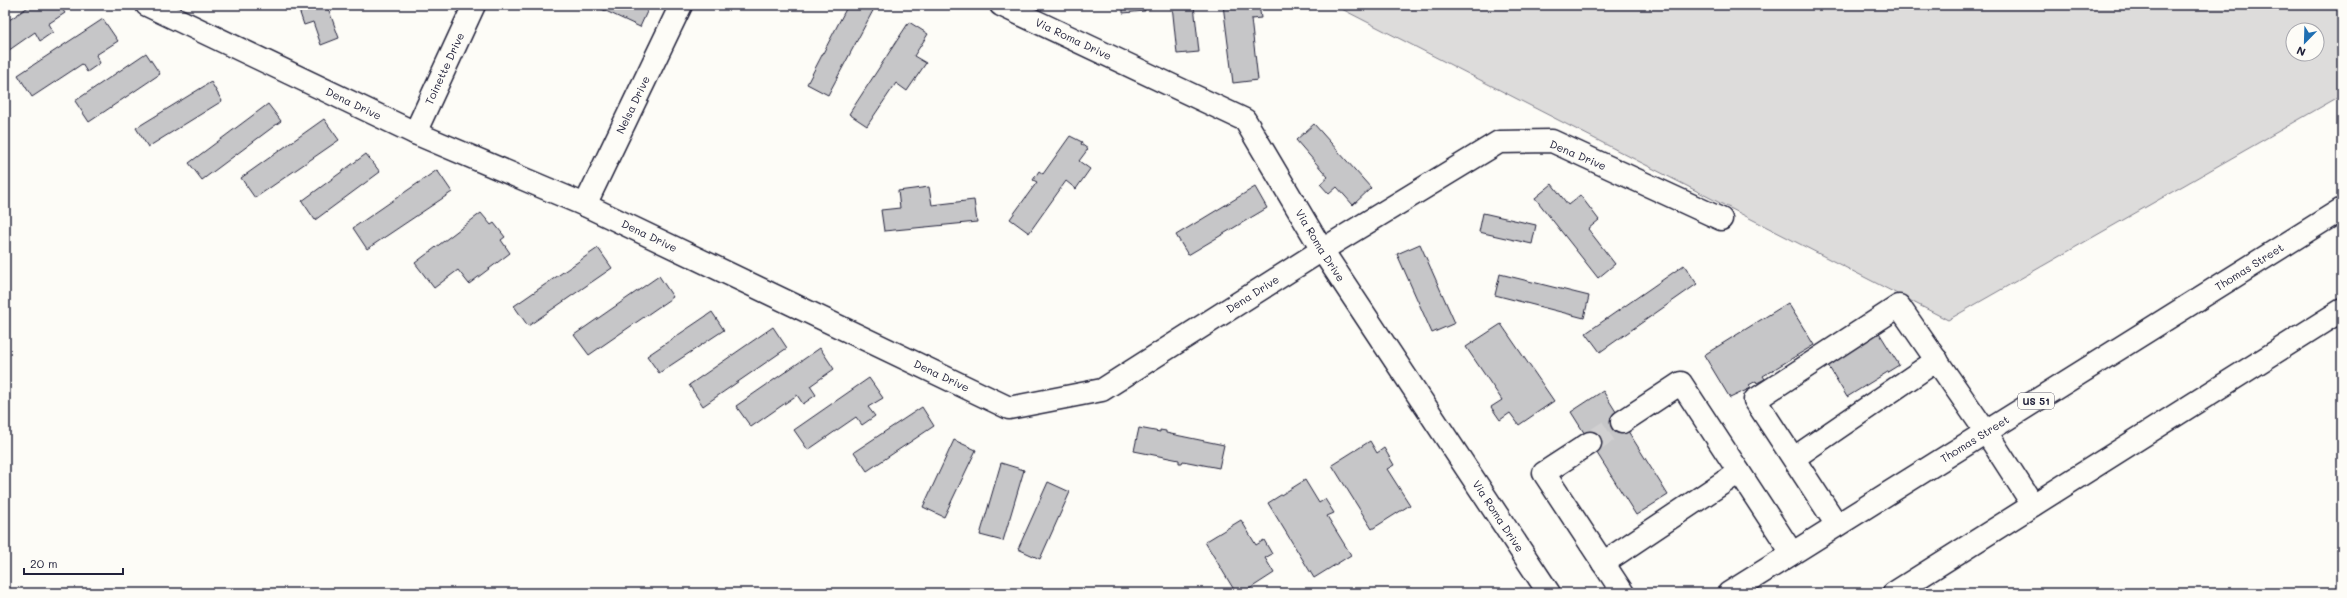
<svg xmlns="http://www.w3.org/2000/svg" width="2347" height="598" font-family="Mali,sans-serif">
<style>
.green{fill:#dddcdb;stroke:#807f8b;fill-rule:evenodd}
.building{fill:#c6c6c8;stroke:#22223b}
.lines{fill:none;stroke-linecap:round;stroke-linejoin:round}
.minor-tunnel{stroke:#d1d0d1;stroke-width:22;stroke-dasharray:22 11;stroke-linecap:butt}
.minor-casing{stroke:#22223b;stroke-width:25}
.highway-casing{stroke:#22223b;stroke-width:25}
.minor{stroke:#fdfcf7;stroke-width:22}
.highway{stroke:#fdfcf7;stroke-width:22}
.labels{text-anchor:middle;stroke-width:3.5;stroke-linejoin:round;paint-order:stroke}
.shield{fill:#fdfcf7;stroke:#646373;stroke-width:1}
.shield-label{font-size:10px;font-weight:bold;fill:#22223b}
.street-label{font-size:11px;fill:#22223b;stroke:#fdfcf7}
</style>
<rect width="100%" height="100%" fill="#fdfcf7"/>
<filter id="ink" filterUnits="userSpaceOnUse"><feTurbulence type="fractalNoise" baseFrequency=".025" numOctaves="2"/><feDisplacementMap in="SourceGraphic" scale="8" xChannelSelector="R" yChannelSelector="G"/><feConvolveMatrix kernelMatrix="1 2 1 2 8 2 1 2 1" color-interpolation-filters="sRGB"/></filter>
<g filter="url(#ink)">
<path class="green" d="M1334 5H2342V95L1948 320ZM2293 30H2317V54H2293Z"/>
<g class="building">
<polygon points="31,5 59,5 65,13 48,24 53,32 40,41 35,32 5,53 5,23"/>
<polygon points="307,5 327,5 339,38 321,45 313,22 304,25 299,10 308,7"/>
<polygon points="593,5 650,5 640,27"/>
<polygon points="848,5 876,5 828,95 807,84"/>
<polygon points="1123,5 1144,5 1145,11 1123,13"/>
<polygon points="1172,5 1194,5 1199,52 1177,54"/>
<polygon points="1223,5 1259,5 1261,18 1251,19 1258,80 1233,83"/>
<polygon points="103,19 118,41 96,55 100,63 87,72 82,64 32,97 18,75"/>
<polygon points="909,22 928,34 914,56 926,63 907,91 896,83 867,126 849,114"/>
<polygon points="146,53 160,74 89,122 75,101"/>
<polygon points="211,82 222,101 148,147 136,128"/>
<polygon points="268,104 281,121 202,180 189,163"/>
<polygon points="324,119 339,140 255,198 241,178"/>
<polygon points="1314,124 1371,188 1353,205 1337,187 1329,194 1320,184 1328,177 1296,140"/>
<polygon points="1070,136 1082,142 1081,144 1088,149 1079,161 1090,169 1076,189 1066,181 1029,233 1010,219 1037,182 1033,180 1039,171 1043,174"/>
<polygon points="366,154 380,172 315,220 302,201"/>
<polygon points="437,170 452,192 367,249 353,228"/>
<polygon points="1552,184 1568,205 1580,195 1599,220 1588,229 1615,264 1598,278 1535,198"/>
<polygon points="929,187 932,205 974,200 977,222 884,231 881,210 900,208 898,191"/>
<polygon points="1255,187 1267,208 1188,255 1176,235"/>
<polygon points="481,213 491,225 494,223 505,237 501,240 510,253 469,284 458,270 434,288 415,263"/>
<polygon points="1483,213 1536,225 1532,244 1479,232"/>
<polygon points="1420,244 1455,323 1432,333 1397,254"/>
<polygon points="598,248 612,268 528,326 514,306"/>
<polygon points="1684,265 1697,284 1600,352 1586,333"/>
<polygon points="1500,274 1589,296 1584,318 1495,295"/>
<polygon points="659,276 673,297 589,355 574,335"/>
<polygon points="1788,303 1814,345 1763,376 1765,379 1757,383 1756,381 1749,385 1751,388 1730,398 1704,355"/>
<polygon points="712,312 724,330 659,373 647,356"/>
<polygon points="1501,324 1554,401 1519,425 1510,413 1500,420 1491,407 1502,400 1466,347"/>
<polygon points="773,327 787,348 703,406 689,385"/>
<polygon points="1878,331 1899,365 1847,397 1826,362"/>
<polygon points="820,348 834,369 810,386 816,395 803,404 797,395 751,427 736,406"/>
<polygon points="869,378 883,398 868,407 875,416 862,425 856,417 808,450 794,430"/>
<polygon points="1603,391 1668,495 1636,515 1571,412"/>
<polygon points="922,407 934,426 867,471 854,452"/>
<polygon points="1139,428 1160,432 1160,430 1166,431 1166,433 1224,445 1219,468 1183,461 1182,463 1179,463 1179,460 1134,451"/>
<polygon points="954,440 976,450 944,517 923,507"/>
<polygon points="1370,441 1377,453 1384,448 1394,465 1387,469 1410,505 1372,529 1332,465"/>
<polygon points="1001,463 1024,470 1003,541 980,535"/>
<polygon points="1305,480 1319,503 1325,499 1334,513 1327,516 1351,555 1314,578 1268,503"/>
<polygon points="1048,482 1070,492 1040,559 1018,549"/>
<polygon points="1241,520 1256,545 1264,540 1272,554 1265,558 1274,573 1243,593 1236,593 1205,542"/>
</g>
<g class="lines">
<polyline class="minor-tunnel" points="1590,443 1622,422"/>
<g class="minor-casing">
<g id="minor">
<path id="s1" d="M147 5 415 133 585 205 1009 408 1102 390 1322 250 1499 142 1552 141 1721 219"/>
<path id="s2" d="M1001 5 1245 120 1322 250 1549 593"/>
<path id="s3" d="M415 133 474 5"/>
<path id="s4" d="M585 205 681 5"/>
<polyline points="1622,422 1681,383 1792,553"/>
<polyline points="1590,443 1544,473 1623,593"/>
<polyline points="1794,458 1937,360"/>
<polyline points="1837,525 1755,400 1899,306 1986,432"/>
<polyline points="1603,563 1739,472"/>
</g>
</g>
<g class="highway-casing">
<g id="highway">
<polyline points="1986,432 2033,505"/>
<path id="s5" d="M1729 593 2342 209"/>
<polyline points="1894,593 2342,310"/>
</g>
</g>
<use href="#minor" class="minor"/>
<use href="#highway" class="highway"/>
</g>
</g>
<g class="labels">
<rect class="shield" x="2018" y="393" width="36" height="16" rx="3"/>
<g class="shield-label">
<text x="2036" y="405">US 51</text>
</g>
<g class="street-label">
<text dy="4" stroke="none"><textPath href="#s2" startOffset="80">Via Roma Drive</textPath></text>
<text dy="4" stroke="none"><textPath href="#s3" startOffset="71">Toinette Drive</textPath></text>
<text dy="4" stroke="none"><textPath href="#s1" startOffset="229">Dena Drive</textPath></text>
<text dy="4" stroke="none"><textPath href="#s4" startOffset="111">Nelsa Drive</textPath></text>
<text transform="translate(1578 155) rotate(23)" y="4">Dena Drive</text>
<text dy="4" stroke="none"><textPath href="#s1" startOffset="553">Dena Drive</textPath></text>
<text dy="4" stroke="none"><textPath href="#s2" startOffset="416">Via Roma Drive</textPath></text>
<text dy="4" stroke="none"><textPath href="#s5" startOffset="614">Thomas Street</textPath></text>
<text dy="4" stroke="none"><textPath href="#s1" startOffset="1225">Dena Drive</textPath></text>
<text dy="4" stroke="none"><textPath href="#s1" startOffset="877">Dena Drive</textPath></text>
<text dy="4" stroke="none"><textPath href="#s5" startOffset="290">Thomas Street</textPath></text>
<text dy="4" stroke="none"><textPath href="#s2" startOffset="740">Via Roma Drive</textPath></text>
</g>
</g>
<rect width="2347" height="598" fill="none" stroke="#fdfcf7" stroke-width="20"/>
<rect x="10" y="10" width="2327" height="578" fill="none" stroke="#22223b" stroke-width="1.5" filter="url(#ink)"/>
<g transform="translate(2305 42) rotate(203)"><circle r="19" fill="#fdfcf7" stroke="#a5a5ac"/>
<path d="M0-3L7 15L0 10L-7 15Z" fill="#1f6fb2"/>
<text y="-6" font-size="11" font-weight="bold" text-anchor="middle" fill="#22223b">N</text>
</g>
<path d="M24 568v6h99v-6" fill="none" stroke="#22223b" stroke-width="2"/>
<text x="30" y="568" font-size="12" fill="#22223b" stroke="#fdfcf7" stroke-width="3" paint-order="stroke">20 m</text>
</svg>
